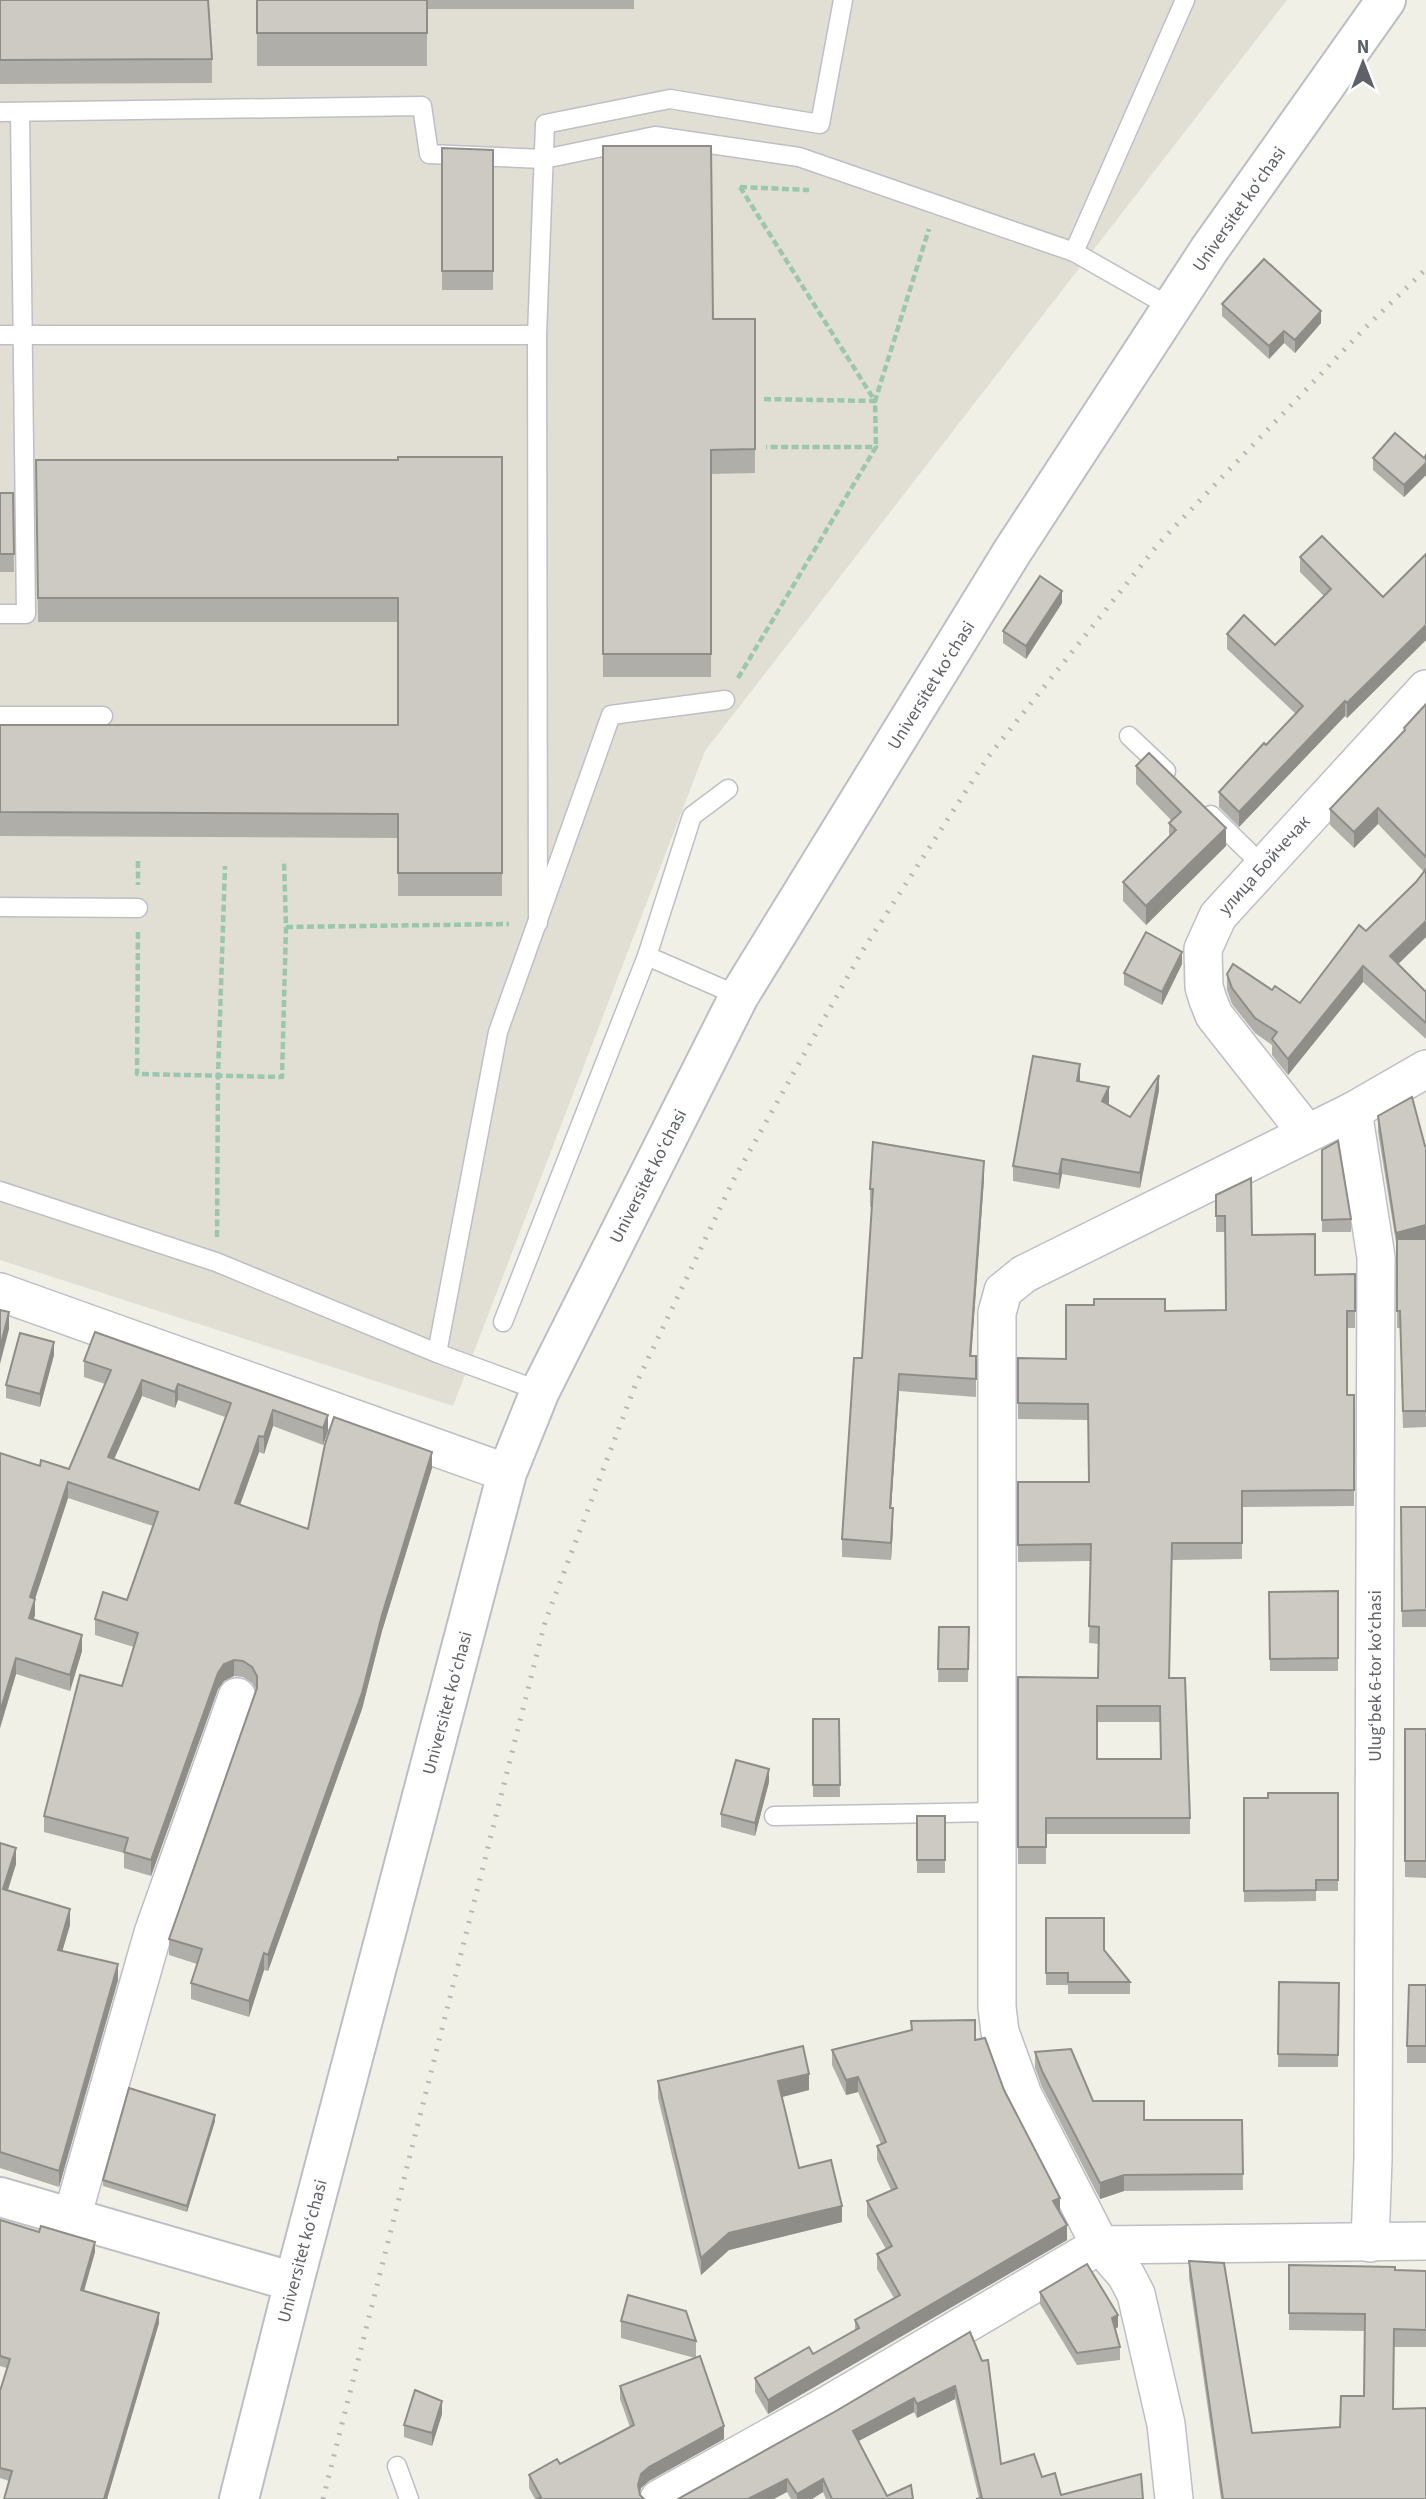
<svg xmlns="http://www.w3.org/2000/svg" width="1426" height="2499" font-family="'Source Sans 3',sans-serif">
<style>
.education{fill:#e1dfd4}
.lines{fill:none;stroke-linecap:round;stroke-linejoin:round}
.service-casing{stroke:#bebfc5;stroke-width:21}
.minor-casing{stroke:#bebfc5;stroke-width:40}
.tertiary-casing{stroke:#bebfc5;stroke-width:42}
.secondary-casing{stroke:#bcbec4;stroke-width:42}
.path{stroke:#9ac7ae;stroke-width:4.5;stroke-dasharray:7 3.5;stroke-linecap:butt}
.service{stroke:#fff;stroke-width:18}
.minor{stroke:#fff;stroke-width:37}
.tertiary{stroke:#fff;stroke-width:38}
.secondary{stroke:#fff;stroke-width:38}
.rail{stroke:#b7b8b8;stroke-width:5;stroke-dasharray:2 9;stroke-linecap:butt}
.wall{fill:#afaea8;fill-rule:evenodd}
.shaded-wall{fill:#8f8d88}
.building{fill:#cccac3;stroke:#8f8d88;stroke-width:2;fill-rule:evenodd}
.labels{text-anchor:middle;stroke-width:5;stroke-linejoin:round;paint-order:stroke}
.street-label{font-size:18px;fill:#5e6167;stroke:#fff}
</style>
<rect width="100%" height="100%" fill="#f0f0e6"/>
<polygon class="education" points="0,0 1287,0 705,751 453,1406 0,1260"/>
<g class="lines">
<g class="service-casing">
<g id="service">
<polyline points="0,112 422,106 429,154 544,159 655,136 799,157 1074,252 1172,308"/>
<polyline points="1074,252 1185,0"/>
<polyline points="0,335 537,335"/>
<polyline points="0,614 26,614 20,112"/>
<polyline points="0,716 103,716"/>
<polyline points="1129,736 1166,771"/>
<polyline points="1211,815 1263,866"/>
<polyline points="0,907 138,908"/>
<polyline points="538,923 537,335 545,124 670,99 820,124 843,0"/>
<polyline points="647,956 739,996"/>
<polyline points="0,1191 216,1262 437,1353 540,1391"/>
<polyline points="503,1322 647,956 692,816 728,789"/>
<polyline points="437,1353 498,1032 611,715 725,700"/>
<polyline points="774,1816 996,1812"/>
<polyline points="397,2466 409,2499"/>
</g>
</g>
<g class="minor-casing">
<g id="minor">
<polyline points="1353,1111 1376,1257 1373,2159 1370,2243"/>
<polyline points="1307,1133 1214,1015 1208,1000 1204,987 1203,949 1218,916 1426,689"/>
<polyline points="0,1292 507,1473"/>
<polyline points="72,2217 153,1933 237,1697"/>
<polyline points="659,2499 826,2406 1100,2245 1426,2241"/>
<polyline points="1174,2499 1166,2424 1136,2294 1126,2275 1100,2245 1023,2095 1000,2032 997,2007 997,1313 1003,1291 1024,1274 1353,1111 1426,1069"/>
</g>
</g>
<g class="tertiary-casing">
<polyline id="tertiary" points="0,2197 294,2282"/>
</g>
<g class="secondary-casing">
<polyline id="secondary" points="239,2499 294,2282 507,1473 540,1391 739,996 1012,552 1209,250 1386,0"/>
</g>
<g class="path">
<polyline points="740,187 875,401 929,229"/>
<polyline points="740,187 809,190"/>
<polyline points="764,399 875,401 876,447"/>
<polyline points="738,678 876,447 766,447"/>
<polyline points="138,861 138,885"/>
<polyline points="286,927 509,924"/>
<polyline points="138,932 137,1074 282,1077 286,927 284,860"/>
<polyline points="217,1237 218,1076 225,866"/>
</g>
<use href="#service" class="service"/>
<use href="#minor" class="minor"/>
<use href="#tertiary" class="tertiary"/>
<use href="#secondary" class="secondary"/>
<polyline class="rail" points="323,2499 545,1622 635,1386 734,1179 861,953 988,757 1160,542 1365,328 1426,269"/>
</g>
<g class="wall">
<polygon points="0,0 212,59 212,83 0,84"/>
<polygon points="257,0 634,0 634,9 427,9 427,66 257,66"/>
<polygon points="603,146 713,319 755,319 755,473 711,474 711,677 603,677"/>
<polygon points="442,148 493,150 493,290 442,290"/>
<polygon points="1222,304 1321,323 1295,353 1284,343 1269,359 1222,316"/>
<polygon points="1426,455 1426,475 1404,497 1373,470 1373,458 1424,458"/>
<polygon points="502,457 502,896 398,896 398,838 0,836 0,725 398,725 398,622 38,622 36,460 398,460"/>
<polygon points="0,493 13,493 14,572 0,572"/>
<polygon points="1426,554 1426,640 1347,718 1345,716 1239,827 1219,807 1219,792 1266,745 1296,714 1227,649 1227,634 1275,645 1324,596 1300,572 1300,557 1383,597"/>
<polygon points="1062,603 1026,659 1003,643 1003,631"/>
<polygon points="1426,704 1426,937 1398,964 1426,992 1426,1039 1363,982 1288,1075 1272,1055 1272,1045 1255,1033 1232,1004 1227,990 1227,974 1272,990 1300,1003 1366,931 1416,882 1424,872 1378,824 1354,848 1330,825 1330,809 1404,731 1404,728"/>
<polygon points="1136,766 1226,846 1146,925 1123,901 1123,882 1169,837 1169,823 1171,820 1136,784"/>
<polygon points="1182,964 1162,1005 1124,985 1124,973"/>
<polygon points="1079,1082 1109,1103 1108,1104 1130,1117 1159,1090 1140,1188 1062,1174 1059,1189 1013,1181 1013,1166"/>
<polygon points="1378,1116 1426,1146 1426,1427 1403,1428 1400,1328 1397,1328 1397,1249 1378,1132"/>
<polygon points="1322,1150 1351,1219 1351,1232 1322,1232"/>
<polygon points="984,1179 971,1356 976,1356 976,1397 899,1391 891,1508 893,1526 891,1560 842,1557 842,1539 862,1358 872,1207 870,1207 870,1189"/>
<path d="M1216 1195 1252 1235 1315 1275 1355 1274V1328H1347V1395H1354V1506L1242 1507V1559L1172 1560 1169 1678 1190 1818V1834H1046V1864H1018V1677L1098 1678 1099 1644 1089 1643 1091 1561 1018 1562V1482H1088V1420L1018 1419V1358L1066 1359 1165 1311 1226 1310 1225 1232H1216ZM1097 1722H1160L1161 1759H1097Z"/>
<polygon points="54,1355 40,1407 6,1398 6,1385"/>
<path d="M84 1361 328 1415V1431L323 1445 273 1426 264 1454 259 1452 240 1504 308 1529 432 1468 382 1631 362 1709 268 1971 264 1970 249 2017 191 1999V1983L197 1964 169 1955V1939L256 1690 252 1683 243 1677 234 1676 224 1681 218 1689 151 1876 124 1868V1853L44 1832V1816L122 1686 134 1647 95 1635V1619L127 1600 153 1526 68 1498 35 1599V1615L33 1620 82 1651 70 1691 16 1674 0 1728V1453L40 1466 69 1469 105 1384 84 1377ZM142 1396 175 1408 178 1400 225 1417 199 1490 114 1459Z"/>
<polygon points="1401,1507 1426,1507 1426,1627 1402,1627"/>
<polygon points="1338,1591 1338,1671 1270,1671 1269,1592"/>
<polygon points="939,1627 969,1627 968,1682 938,1682"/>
<polygon points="813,1719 839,1719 840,1797 813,1797"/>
<polygon points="1405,1729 1426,1729 1426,1878 1405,1877"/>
<polygon points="769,1782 755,1836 721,1827 721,1814"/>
<polygon points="1338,1793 1338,1891 1316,1891 1316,1901 1244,1902 1244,1798 1268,1798"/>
<rect x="917" y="1816" width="28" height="57"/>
<polygon points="0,1843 16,1864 8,1890 70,1925 62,1951 118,1980 59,2187 0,2168"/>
<polygon points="1046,1918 1104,1950 1130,1982 1130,1994 1068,1994 1068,1985 1046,1985"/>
<polygon points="1279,1982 1339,1983 1338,2067 1278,2067"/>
<polygon points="1426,1985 1426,2063 1407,2063 1407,2046"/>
<polygon points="911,2021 975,2040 1004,2090 1060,2213 1067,2240 768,2414 755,2392 755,2378 813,2354 855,2331 855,2320 894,2298 877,2269 877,2254 886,2249 867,2216 867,2201 891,2190 877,2160 877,2146 881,2144 858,2092 846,2095 832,2065 832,2050 911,2030"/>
<polygon points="1035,2052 1093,2101 1144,2120 1242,2120 1243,2190 1124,2191 1100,2199 1042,2087 1035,2068"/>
<polygon points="658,2081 809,2090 782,2097 799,2168 842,2222 729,2250 701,2275 658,2098"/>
<polygon points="215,2121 187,2212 103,2186 103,2180"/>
<polygon points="0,2220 95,2252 84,2291 159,2323 107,2499 4,2499 9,2481 0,2478 0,2391 7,2368 0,2366"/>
<polygon points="1189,2261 1252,2433 1340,2427 1364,2396 1365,2331 1289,2330 1289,2265 1426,2271 1426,2347 1394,2347 1393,2409 1426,2499 1221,2499 1189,2278"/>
<polygon points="1040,2292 1118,2327 1115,2329 1120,2347 1120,2360 1077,2365 1040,2304"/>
<polygon points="621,2321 696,2341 696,2358 724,2439 649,2481 641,2488 640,2493 640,2495 644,2499 535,2499 529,2488 529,2475 560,2464 630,2427 620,2399 620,2386 695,2358 621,2338"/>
<polygon points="970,2332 1001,2464 1042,2477 1061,2495 979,2498 955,2399 917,2418 914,2412 858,2441 887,2496 913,2499 826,2499 823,2492 812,2499 791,2499 787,2492 678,2499 836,2411"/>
<polygon points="442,2414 432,2446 404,2437 404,2425"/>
</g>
<g class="shaded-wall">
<polygon points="1321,311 1321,323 1295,353 1295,340"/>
<polygon points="1284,331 1284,343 1269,359 1269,346"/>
<polygon points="1426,463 1426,475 1404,497 1404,485"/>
<polygon points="1062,591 1062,603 1026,659 1026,646"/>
<polygon points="1426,625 1426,640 1347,718 1347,703"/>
<polygon points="1345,701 1345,716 1239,827 1239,812"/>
<polygon points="1378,808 1378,824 1354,848 1354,832"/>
<polygon points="1226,828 1226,846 1146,925 1146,906"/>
<polygon points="1426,921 1426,937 1390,972 1390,956"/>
<polygon points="1182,952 1182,964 1162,1005 1162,992"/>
<polygon points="1363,966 1363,982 1288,1075 1288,1059"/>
<polygon points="1080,1064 1080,1080 1077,1097 1077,1081"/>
<polygon points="1159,1075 1159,1090 1140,1188 1140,1173"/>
<polygon points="1109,1087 1109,1103 1102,1116 1102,1101"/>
<polygon points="1062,1159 1062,1174 1059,1189 1059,1174"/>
<polygon points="984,1161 984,1179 970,1374 970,1356"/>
<polygon points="1426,1225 1426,1241 1396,1249 1396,1233"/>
<polygon points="9,1312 9,1329 0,1364 0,1348"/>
<polygon points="54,1342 54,1355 40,1407 40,1394"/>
<polygon points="899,1374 899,1391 890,1525 890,1508"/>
<polygon points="142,1380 142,1396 108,1473 108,1457"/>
<polygon points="178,1384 178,1400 175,1408 175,1392"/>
<polygon points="273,1410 273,1426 264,1454 264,1437"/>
<polygon points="328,1415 328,1431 323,1445 323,1428"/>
<polygon points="259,1436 259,1452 235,1519 235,1503"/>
<polygon points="432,1452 432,1468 382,1631 362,1709 268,1971 268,1955 382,1615"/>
<polygon points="68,1482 68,1498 35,1599 35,1615 29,1635 30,1597"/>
<polygon points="893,1508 893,1526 891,1560 891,1543"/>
<polygon points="82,1635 82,1651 70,1691 70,1675"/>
<polygon points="16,1658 16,1674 0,1728 0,1712"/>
<polygon points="234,1660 234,1676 224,1681 218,1689 151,1876 151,1860 218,1673 224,1664"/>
<polygon points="769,1769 769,1782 755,1836 755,1823"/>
<polygon points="16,1848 16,1864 3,1905 3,1889"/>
<polygon points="70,1909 70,1925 58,1966 58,1950"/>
<polygon points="264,1953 264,1970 249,2017 249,2001"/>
<polygon points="118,1964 118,1980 59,2187 59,2171"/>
<polygon points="809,2074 809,2090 778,2098 778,2081"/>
<polygon points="858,2077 858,2092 846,2095 846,2080"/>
<polygon points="215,2115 215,2121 187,2212 187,2206"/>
<polygon points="1124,2175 1124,2191 1100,2199 1100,2183"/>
<polygon points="1060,2198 1060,2213 1053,2201"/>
<polygon points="842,2206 842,2222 729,2250 701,2275 701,2258 729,2233"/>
<polygon points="1067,2225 1067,2240 768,2414 768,2400"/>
<polygon points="95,2242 95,2252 81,2301 81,2290"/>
<polygon points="159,2313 159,2323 107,2499 104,2499"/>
<polygon points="1118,2315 1118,2327 1112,2331 1112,2318"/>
<polygon points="955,2386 955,2399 917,2418 917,2404"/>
<polygon points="914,2398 914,2412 853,2444 853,2431"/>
<polygon points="442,2401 442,2414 432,2446 432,2433"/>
<polygon points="724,2426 724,2439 649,2481 641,2488 638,2498 638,2485 641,2474 649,2467"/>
<polygon points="787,2479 787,2492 774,2499 748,2499"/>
<polygon points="823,2479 823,2492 812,2499 797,2499 797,2494"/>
</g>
<g class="building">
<polygon points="0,0 208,0 212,59 0,60"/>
<rect x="257" y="0" width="170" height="33"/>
<polygon points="603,146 711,146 713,319 755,319 755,449 711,450 711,654 603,654"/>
<polygon points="442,148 493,150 493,271 442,271"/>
<polygon points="1264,259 1321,311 1295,340 1284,331 1269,346 1222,304"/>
<polygon points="1395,433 1424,458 1426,455 1426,463 1404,485 1373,458"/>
<polygon points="398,457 502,457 502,873 398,873 398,814 0,812 0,725 398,725 398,598 38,598 36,460 398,460"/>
<polygon points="0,493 13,493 14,554 0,554"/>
<polygon points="1322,536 1383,597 1426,554 1426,625 1347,703 1345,701 1239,812 1219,792 1264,743 1266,745 1303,706 1227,634 1244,615 1275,645 1331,589 1300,557"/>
<polygon points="1040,576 1062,591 1026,646 1003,631"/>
<polygon points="1426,704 1426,857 1378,808 1354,832 1330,809 1405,730 1404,728"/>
<polygon points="1149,753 1226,828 1146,906 1123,882 1176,830 1169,823 1181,812 1136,766"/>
<polygon points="1426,869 1426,921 1390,956 1426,992 1426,1023 1363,966 1288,1059 1272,1039 1277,1032 1255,1018 1232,988 1227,974 1233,964 1272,990 1275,986 1300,1003 1359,925 1366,931 1416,882"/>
<polygon points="1146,932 1182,952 1162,992 1124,973"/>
<polygon points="1033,1056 1080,1064 1077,1081 1109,1087 1102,1101 1130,1117 1159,1075 1140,1173 1062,1159 1059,1174 1013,1166"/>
<polygon points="1412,1097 1425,1146 1426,1146 1426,1225 1396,1233 1378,1116"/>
<polygon points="1338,1141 1351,1219 1322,1220 1322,1150"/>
<polygon points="873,1142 984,1161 970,1356 976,1356 976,1379 899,1374 890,1508 893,1508 891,1543 842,1539 854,1358 862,1358 873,1189 870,1189"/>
<path d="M1251 1178 1252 1235 1315 1234V1275L1355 1274V1311H1347V1395H1354V1490L1242 1491V1543H1172L1169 1678H1185L1190 1818H1046V1847H1018V1677L1098 1678 1099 1627 1089 1626 1091 1544 1018 1545V1482H1089L1088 1404 1018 1403V1358L1066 1359V1305H1094V1299H1165V1311L1226 1310 1225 1216H1216V1195ZM1097 1706H1160L1161 1759H1097Z"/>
<polygon points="1397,1239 1426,1239 1426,1411 1403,1411 1400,1311 1397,1311"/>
<polygon points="0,1310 9,1312 0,1348"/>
<path d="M95 1332 328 1415 323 1428 273 1410 264 1437 259 1436 235 1503 308 1529 325 1444 334 1417 432 1452 382 1615 362 1693 268 1955 264 1953 249 2001 191 1983 202 1949 169 1939 257 1688V1676L252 1667 243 1661 234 1660 224 1664 218 1673 151 1860 124 1852 128 1838 44 1816 80 1675 122 1686 138 1633 95 1619 103 1592 127 1600 158 1512 68 1482 30 1597 35 1599 29 1618 82 1635 70 1675 16 1658 0 1712V1453L40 1466 41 1460 69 1469 111 1370 84 1361ZM142 1380 175 1392 178 1384 231 1403 199 1490 108 1457Z"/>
<polygon points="20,1333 54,1342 40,1394 6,1385"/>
<polygon points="1401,1507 1426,1507 1426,1610 1402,1611"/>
<polygon points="1338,1591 1338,1658 1270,1659 1269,1592"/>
<polygon points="939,1627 969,1627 968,1669 938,1669"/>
<polygon points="813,1719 839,1719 840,1785 813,1785"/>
<rect x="1405" y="1729" width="21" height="132"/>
<polygon points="736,1760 769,1769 755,1823 721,1814"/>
<polygon points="1268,1793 1338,1793 1338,1880 1316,1880 1316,1890 1244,1891 1244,1798 1268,1798"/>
<rect x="917" y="1816" width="28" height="44"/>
<polygon points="0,1843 16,1848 3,1889 70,1909 58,1950 118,1964 59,2171 0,2152"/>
<polygon points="1046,1918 1104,1918 1104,1950 1130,1982 1068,1982 1068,1973 1046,1973"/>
<polygon points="1279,1982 1339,1983 1338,2055 1278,2054"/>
<polygon points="1409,1985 1426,1985 1426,2046 1407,2046"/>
<polygon points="975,2020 975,2040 985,2038 1004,2090 1060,2198 1053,2201 1067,2225 768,2400 755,2378 809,2347 813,2354 859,2328 855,2320 900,2295 877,2254 892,2246 867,2201 897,2188 877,2146 886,2142 858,2077 846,2080 832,2050 912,2030 911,2021"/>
<polygon points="803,2046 809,2074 778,2081 799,2168 831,2160 842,2206 729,2233 701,2258 658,2081"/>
<polygon points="1071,2049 1093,2101 1144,2101 1144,2120 1242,2120 1243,2174 1124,2175 1100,2183 1042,2071 1035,2052"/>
<polygon points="129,2088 215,2115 187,2206 103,2180"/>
<polygon points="0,2220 39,2232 41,2226 95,2242 81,2290 159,2313 104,2499 4,2499 12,2471 0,2468 0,2391 10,2359 0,2356"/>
<polygon points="1189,2261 1224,2263 1252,2433 1340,2427 1341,2396 1364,2396 1365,2314 1289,2313 1289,2265 1395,2267 1395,2270 1426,2271 1426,2330 1394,2329 1393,2409 1426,2408 1426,2499 1223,2499"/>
<polygon points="1087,2264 1118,2315 1112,2318 1120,2347 1077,2353 1040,2292"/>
<polygon points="628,2295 686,2311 696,2341 621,2321"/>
<polygon points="970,2332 982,2361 988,2360 1001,2464 1034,2454 1042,2477 1055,2473 1061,2495 1141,2474 1143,2499 976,2499 982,2498 955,2386 917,2404 914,2398 853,2431 887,2496 911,2485 913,2499 832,2499 823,2479 797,2494 787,2479 748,2499 678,2499 836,2411"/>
<polygon points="700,2356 724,2426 649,2467 641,2474 638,2485 640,2495 644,2499 537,2499 541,2497 529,2475 557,2459 560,2464 634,2425 620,2386"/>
<polygon points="415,2390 442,2401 432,2433 404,2425"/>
</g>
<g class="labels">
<g class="street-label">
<text transform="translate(1239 209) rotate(-55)" y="6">Universitet kо‘chasi</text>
<text transform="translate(931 685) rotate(-58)" y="6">Universitet kо‘chasi</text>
<text transform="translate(1264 865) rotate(-48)" y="6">улица Бойчечак</text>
<text transform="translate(648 1176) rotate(-63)" y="6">Universitet kо‘chasi</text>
<text transform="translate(1375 1676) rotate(-90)" y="6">Ulug‘bek 6-tor koʻchasi</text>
<text transform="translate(447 1703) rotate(-75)" y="6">Universitet kо‘chasi</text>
<text transform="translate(302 2251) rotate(-75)" y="6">Universitet kо‘chasi</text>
</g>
</g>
<g transform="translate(1363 63)" stroke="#ffffff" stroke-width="5" paint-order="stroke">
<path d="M0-5L12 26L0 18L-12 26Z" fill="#5e6167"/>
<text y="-10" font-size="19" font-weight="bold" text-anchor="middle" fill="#5e6167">N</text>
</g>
</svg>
